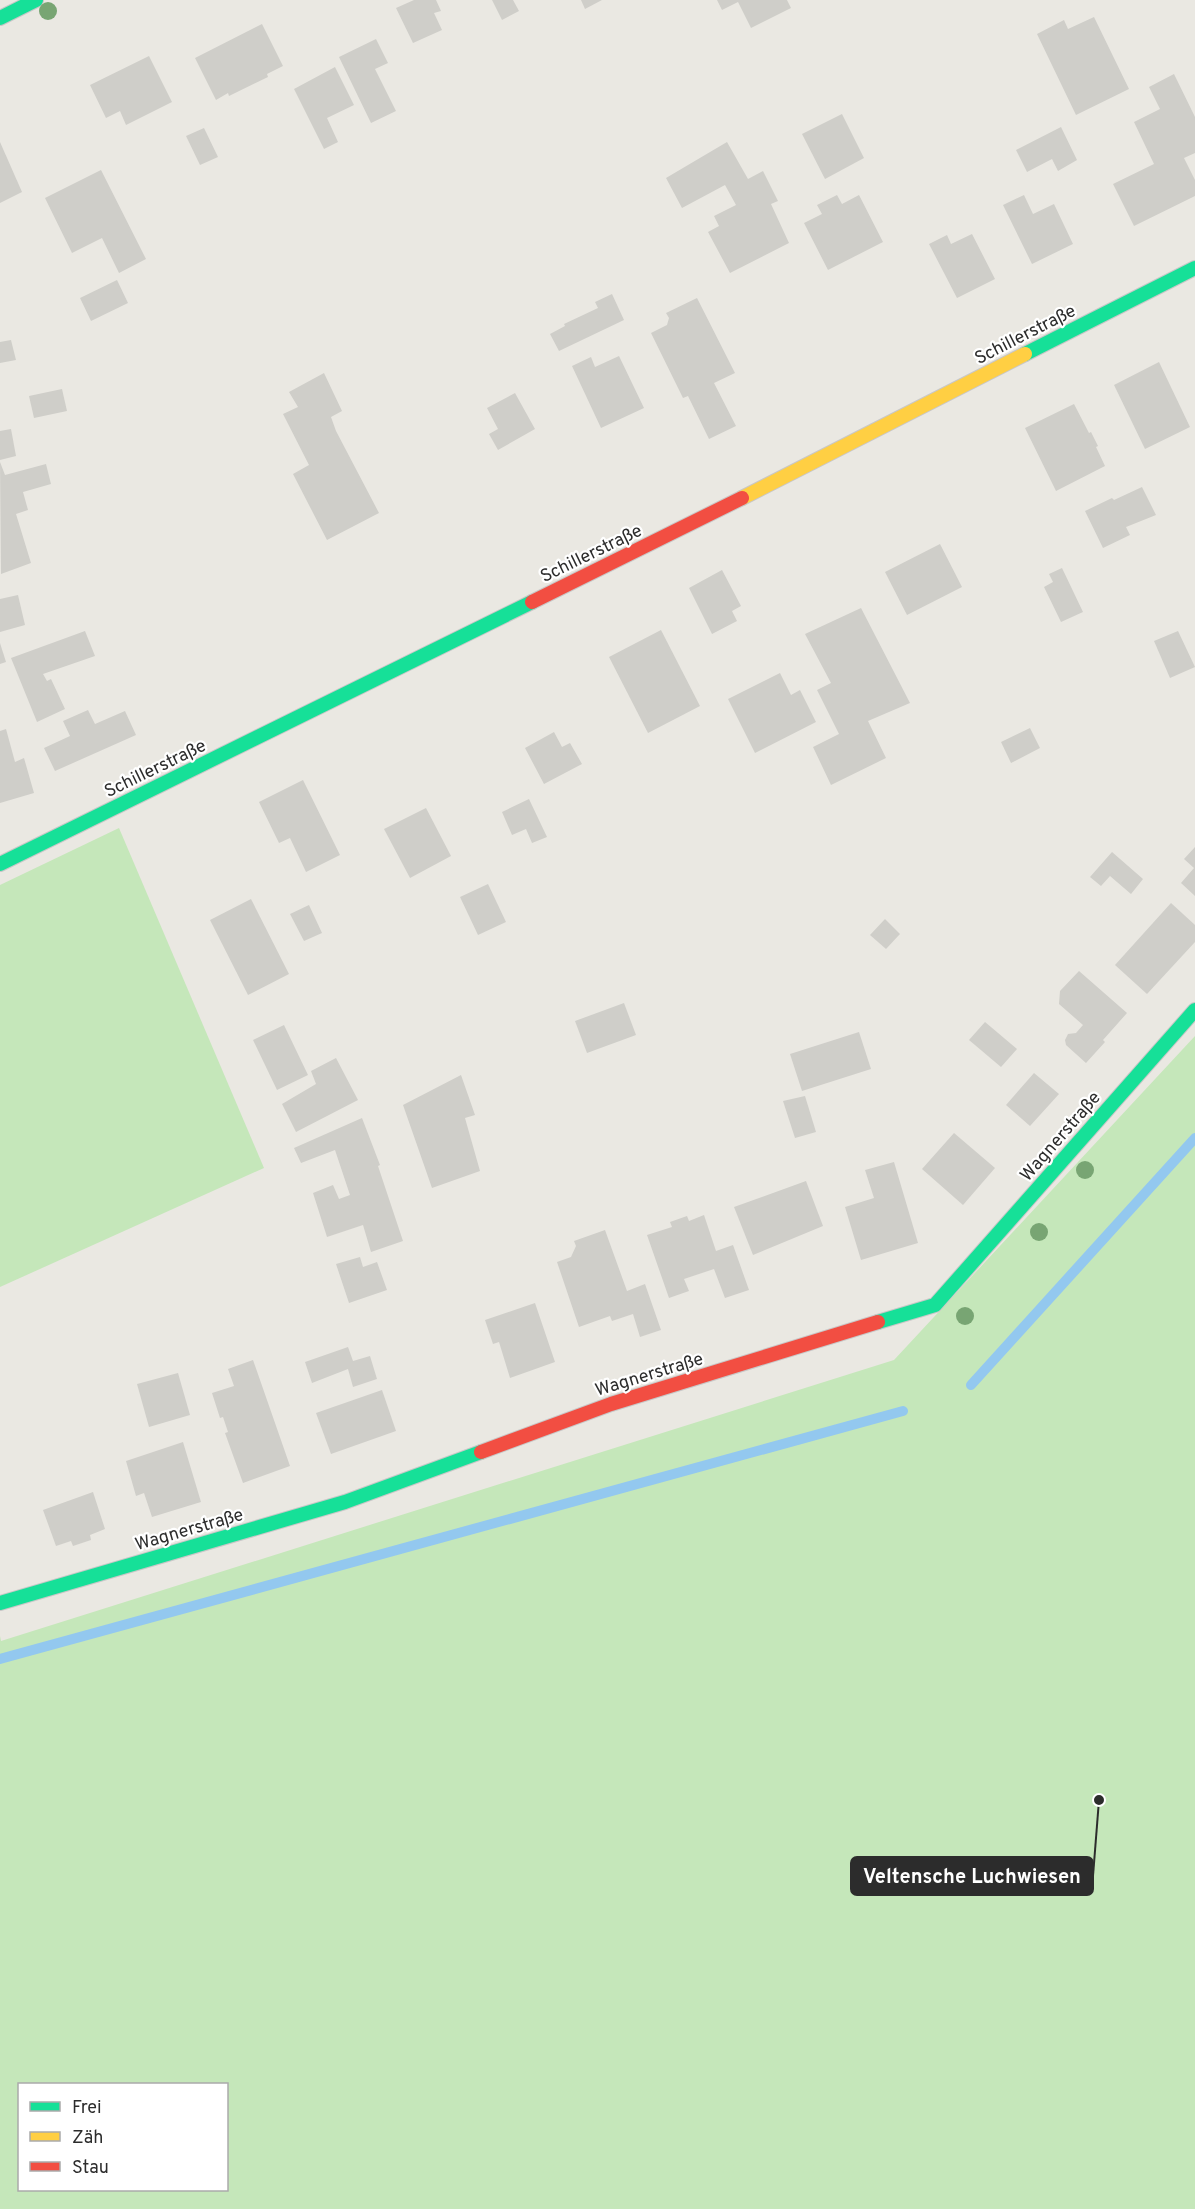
<svg xmlns="http://www.w3.org/2000/svg" width="1195" height="2209" font-family="Overpass,sans-serif">
<style>
.green{fill:#c5e7ba;fill-rule:evenodd}
.lines{fill:none;stroke-linecap:round;stroke-linejoin:round}
.stream{stroke:#93c8ef;stroke-width:10}
.building{fill:#cfcec9}
.fast-casing{stroke:#c8c7c7;stroke-width:16}
.slow-casing{stroke:#c8c7c7;stroke-width:16}
.jam-casing{stroke:#c8c7c7;stroke-width:16}
.fast{stroke:#16e098;stroke-width:14}
.slow{stroke:#ffcf43;stroke-width:14}
.jam{stroke:#f24e42;stroke-width:14}
.tree{fill:#78a573}
.labels{text-anchor:middle;stroke-width:4.5;stroke-linejoin:round;paint-order:stroke}
.street-label{font-size:18px;fill:#2c2c2c;stroke:#fff}
.leader{fill:none;stroke:#2c2c2c;stroke-width:2}
.callout-dot{fill:#2c2c2c;stroke:#fff;stroke-width:2}
.callout{fill:#2c2c2c;stroke:#2c2c2c;stroke-width:2}
.callout-label{font-size:20px;text-anchor:middle;font-weight:bold;fill:#fff}
</style>
<rect width="100%" height="100%" fill="#eae8e2"/>
<g class="green">
<polygon points="119,828 264,1168 0,1287 0,885"/>
<path d="M1195 1036V2209H0V1636L1 1641 894 1360ZM20 2084H226V2190H20Z"/>
</g>
<g class="lines">
<g class="stream">
<polyline points="971,1385 1195,1138"/>
<polyline points="0,1659 903,1411"/>
</g>
</g>
<g class="building">
<polygon points="414,0 436,0 441,11 434,13 442,30 413,43 396,8"/>
<polygon points="492,0 513,0 519,11 502,20"/>
<polygon points="581,0 602,0 585,9"/>
<polygon points="717,0 787,0 791,8 751,28 738,2 722,10"/>
<polygon points="1094,17 1129,89 1076,115 1037,34 1064,20 1068,29"/>
<polygon points="262,24 283,66 267,74 268,77 229,96 228,93 216,100 195,58"/>
<polygon points="376,39 388,63 375,69 396,111 371,123 339,57"/>
<polygon points="149,56 172,102 126,125 120,111 106,118 90,85"/>
<polygon points="335,67 354,105 327,118 338,142 324,149 294,89"/>
<polygon points="1174,74 1195,117 1195,153 1184,158 1195,180 1195,196 1134,226 1113,184 1154,164 1134,122 1160,109 1149,87"/>
<polygon points="842,114 864,158 825,179 802,134"/>
<polygon points="1061,127 1077,160 1058,171 1052,159 1027,172 1016,150"/>
<polygon points="204,128 218,157 200,165 186,136"/>
<polygon points="0,142 22,192 0,203"/>
<polygon points="727,142 748,179 763,171 778,201 771,204 789,243 730,273 708,232 719,226 714,216 736,205 725,185 682,208 666,178"/>
<polygon points="101,170 146,259 119,273 102,238 72,253 45,198"/>
<polygon points="837,195 842,204 859,195 883,242 828,270 804,223 822,214 817,205"/>
<polygon points="1024,195 1033,214 1054,204 1073,244 1032,264 1003,205"/>
<polygon points="972,234 995,279 957,298 929,244 947,235 951,244"/>
<polygon points="117,280 128,303 91,321 80,298"/>
<polygon points="612,294 624,320 559,351 550,334 565,326 564,324 598,308 595,302"/>
<polygon points="697,298 735,373 714,383 736,426 709,439 688,396 683,398 651,333 667,325 669,318 666,313"/>
<polygon points="11,340 16,360 0,363 0,342"/>
<polygon points="619,356 644,408 601,428 572,366 591,357 595,367"/>
<polygon points="1159,362 1190,427 1145,449 1114,385"/>
<polygon points="324,373 342,411 331,417 336,431 379,513 327,540 293,474 309,465 283,414 298,407 289,392"/>
<polygon points="62,389 67,411 34,418 29,396"/>
<polygon points="515,393 535,429 498,450 489,434 498,429 487,408"/>
<polygon points="1074,404 1089,433 1091,432 1098,446 1096,447 1105,466 1056,491 1025,428"/>
<polygon points="11,429 16,456 0,460 0,431"/>
<polygon points="0,462 5,475 46,464 51,484 23,492 28,510 16,514 31,563 1,574"/>
<polygon points="1142,487 1156,515 1126,527 1130,535 1103,548 1085,511 1112,498 1114,500"/>
<polygon points="940,544 962,587 907,615 885,572"/>
<polygon points="1062,568 1083,612 1061,622 1044,587 1053,582 1049,574"/>
<polygon points="722,570 741,606 732,611 737,621 712,634 689,588"/>
<polygon points="18,595 25,625 0,632 0,599"/>
<polygon points="861,608 910,703 868,721 886,758 831,785 813,747 839,734 817,690 831,683 805,634"/>
<polygon points="661,630 700,706 648,733 609,657"/>
<polygon points="85,631 95,656 43,674 47,681 51,679 65,709 37,722 11,658"/>
<polygon points="1178,631 1195,667 1170,678 1154,641"/>
<polygon points="0,643 6,662 0,664"/>
<polygon points="780,673 791,695 800,690 816,722 755,753 728,699"/>
<polygon points="88,710 95,724 125,711 136,735 55,771 44,748 70,736 63,721"/>
<polygon points="1030,728 1040,748 1011,763 1001,742"/>
<polygon points="6,729 15,762 24,758 34,793 0,803 0,731"/>
<polygon points="554,732 562,747 570,743 582,764 544,784 525,748"/>
<polygon points="303,780 340,855 306,872 290,838 279,843 259,802"/>
<polygon points="529,799 547,837 532,843 526,829 512,835 502,812"/>
<polygon points="426,808 451,856 410,878 384,829"/>
<polygon points="1195,847 1195,896 1181,883 1194,868 1184,859"/>
<polygon points="1112,852 1143,879 1131,894 1110,876 1101,886 1090,877"/>
<polygon points="488,884 506,922 478,935 460,897"/>
<polygon points="251,899 289,974 248,995 210,920"/>
<polygon points="1171,903 1195,925 1195,942 1147,994 1115,965"/>
<polygon points="309,905 322,933 304,941 290,914"/>
<polygon points="885,919 900,934 886,949 870,935"/>
<polygon points="1079,971 1127,1013 1103,1040 1105,1042 1086,1063 1066,1045 1065,1040 1068,1034 1076,1033 1083,1025 1059,1004 1060,991"/>
<polygon points="624,1003 636,1035 587,1053 575,1021"/>
<polygon points="985,1022 1017,1049 1001,1067 969,1040"/>
<polygon points="284,1025 308,1075 277,1090 253,1040"/>
<polygon points="859,1032 871,1069 802,1091 790,1054"/>
<polygon points="336,1058 358,1100 296,1132 282,1104 316,1084 311,1071"/>
<polygon points="1034,1073 1059,1094 1030,1126 1006,1105"/>
<polygon points="461,1075 475,1115 465,1118 480,1171 432,1188 403,1105"/>
<polygon points="805,1096 816,1132 795,1138 783,1101"/>
<polygon points="362,1118 380,1165 378,1166 403,1241 371,1252 363,1225 327,1237 313,1193 333,1185 339,1199 350,1195 335,1150 301,1163 294,1148"/>
<polygon points="954,1133 995,1168 963,1205 922,1169"/>
<polygon points="894,1162 918,1243 861,1260 845,1207 874,1198 865,1170"/>
<polygon points="806,1181 823,1226 753,1255 734,1207"/>
<polygon points="704,1215 716,1251 733,1245 749,1290 725,1298 714,1269 684,1279 689,1291 669,1298 647,1235 672,1227 670,1222 687,1216 689,1221"/>
<polygon points="605,1230 627,1291 645,1284 661,1330 640,1337 633,1314 612,1321 610,1316 579,1327 557,1262 571,1257 576,1246 574,1241"/>
<polygon points="360,1257 363,1267 377,1262 387,1290 349,1303 336,1264"/>
<polygon points="535,1303 555,1362 510,1378 499,1342 493,1344 485,1320"/>
<polygon points="348,1347 353,1361 370,1356 377,1379 353,1387 348,1369 312,1383 305,1362"/>
<polygon points="253,1360 290,1466 243,1483 225,1433 228,1432 223,1417 220,1418 212,1393 234,1386 228,1369"/>
<polygon points="178,1373 190,1415 149,1427 137,1384"/>
<polygon points="382,1390 396,1431 331,1454 316,1413"/>
<polygon points="183,1442 201,1502 152,1517 144,1493 136,1496 126,1461"/>
<polygon points="93,1492 105,1529 90,1535 91,1540 73,1546 71,1541 56,1546 43,1510"/>
</g>
<g class="lines">
<g class="fast-casing">
<g id="fast">
<polyline points="0,18 36,0"/>
<polyline points="1025,354 1195,268"/>
<polyline points="0,864 532,602"/>
<polyline points="878,1322 935,1305 1195,1010"/>
<polyline points="0,1603 345,1502 481,1452"/>
</g>
</g>
<g class="slow-casing">
<polyline id="slow" points="742,498 1025,354"/>
</g>
<g class="jam-casing">
<g id="jam">
<polyline points="532,602 742,498"/>
<polyline points="481,1452 611,1404 878,1322"/>
</g>
</g>
<use href="#fast" class="fast"/>
<use href="#slow" class="slow"/>
<use href="#jam" class="jam"/>
</g>
<g class="tree">
<circle cx="48" cy="11" r="9"/>
<circle cx="1085" cy="1170" r="9"/>
<circle cx="1039" cy="1232" r="9"/>
<circle cx="965" cy="1316" r="9"/>
</g>
<g class="labels">
<g class="street-label">
<text transform="translate(1025 334) rotate(-27)" y="6">Schillerstraße</text>
<text transform="translate(591 553) rotate(-26)" y="6">Schillerstraße</text>
<text transform="translate(155 768) rotate(-26)" y="6">Schillerstraße</text>
<text transform="translate(1060 1136) rotate(-49)" y="6">Wagnerstraße</text>
<text transform="translate(649 1374) rotate(-17)" y="6">Wagnerstraße</text>
<text transform="translate(189 1529) rotate(-16)" y="6">Wagnerstraße</text>
</g>
</g>
<path class="leader" d="M1099 1800L1093 1876"/>
<circle class="callout-dot" cx="1099" cy="1800" r="6"/>
<rect class="callout" x="851" y="1857" width="242" height="38" rx="6"/>
<g class="callout-label">
<text x="972" y="1883">Veltensche Luchwiesen</text>
</g>
<rect x="18" y="2083" width="210" height="108" fill="#ffffff" stroke="#ababab" stroke-width="1.5"/>
<rect x="30" y="2102" width="30" height="9" fill="#16e098" stroke="#ababab" stroke-width="1.5"/>
<text x="72" y="2113" font-size="18" fill="#2c2c2c">Frei</text>
<rect x="30" y="2132" width="30" height="9" fill="#ffcf43" stroke="#ababab" stroke-width="1.5"/>
<text x="72" y="2143" font-size="18" fill="#2c2c2c">Zäh</text>
<rect x="30" y="2162" width="30" height="9" fill="#f24e42" stroke="#ababab" stroke-width="1.5"/>
<text x="72" y="2173" font-size="18" fill="#2c2c2c">Stau</text>
</svg>
